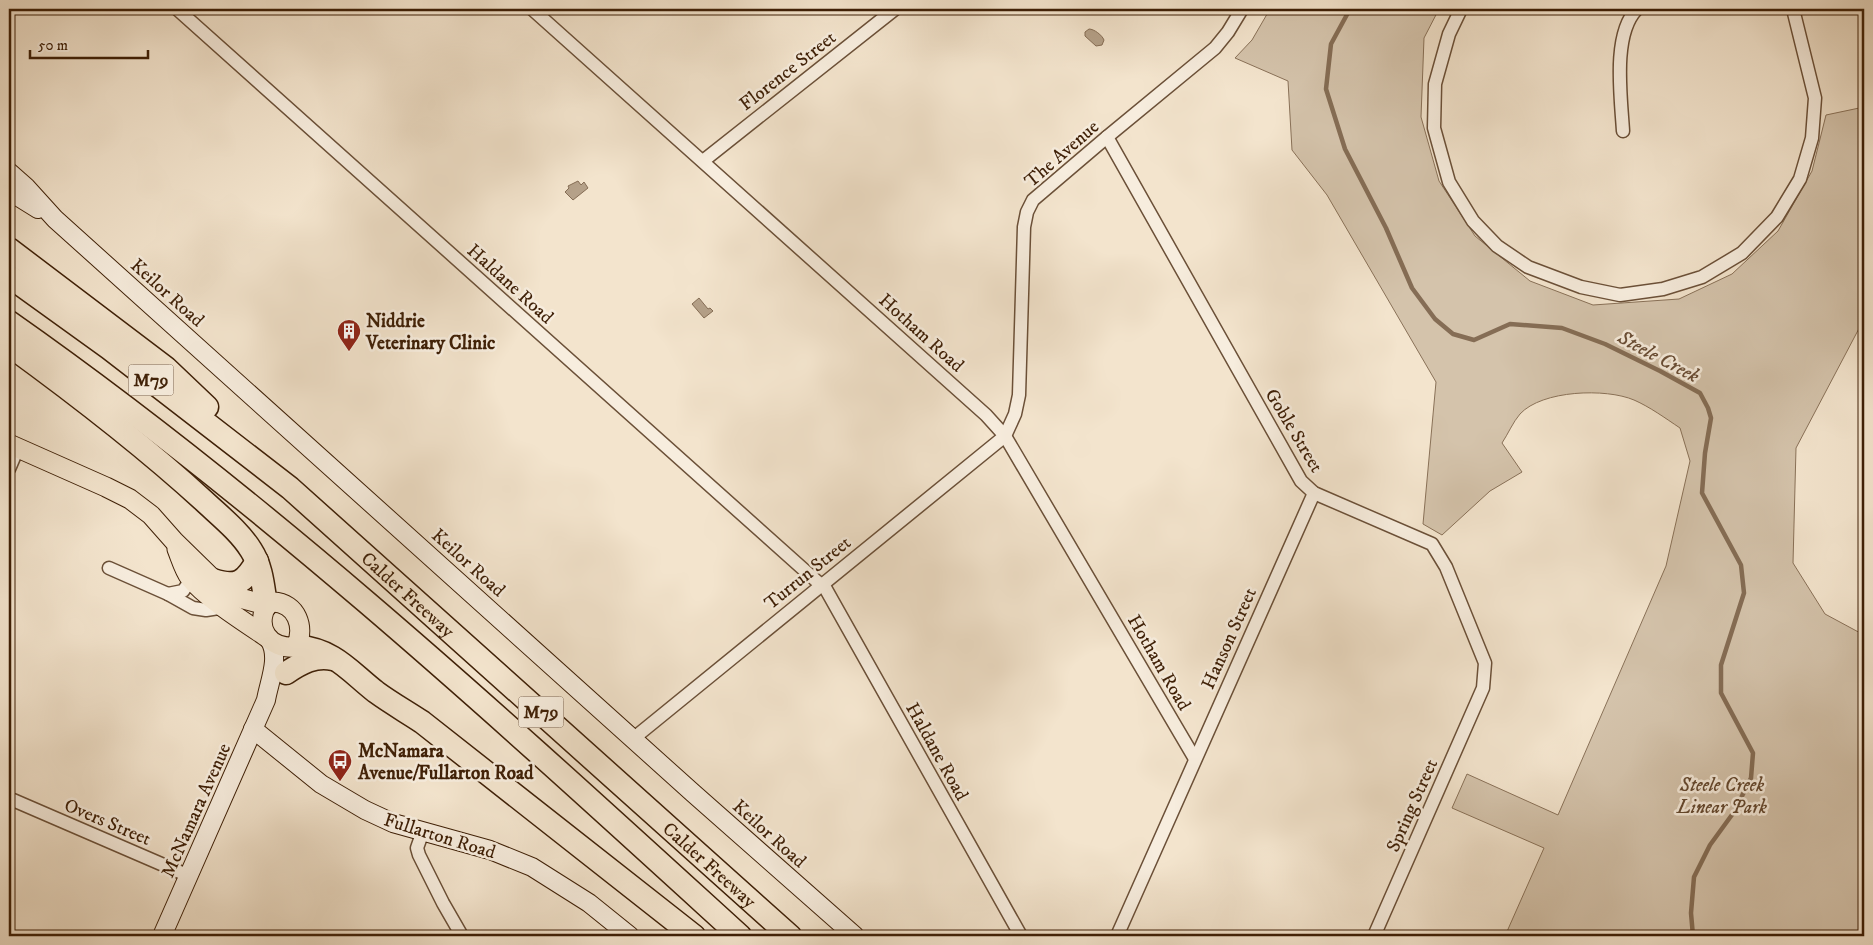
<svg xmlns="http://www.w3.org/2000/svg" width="1873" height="945" font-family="'IM FELL DW Pica',serif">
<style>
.green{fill:#d4c3ab;stroke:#897158}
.water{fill:#b5a189;stroke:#856d55}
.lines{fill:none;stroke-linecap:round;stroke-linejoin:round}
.stream{stroke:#856d55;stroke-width:4.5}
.street-casing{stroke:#6b5038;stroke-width:15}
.secondary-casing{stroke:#3e1f06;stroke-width:20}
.primary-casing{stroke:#3e1f06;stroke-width:21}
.highway-casing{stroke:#3e1f06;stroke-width:25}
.street{stroke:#f7edde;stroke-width:12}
.secondary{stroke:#f7edde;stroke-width:18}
.primary{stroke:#f3e4cd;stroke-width:19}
.highway{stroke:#f3e4cd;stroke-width:22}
.labels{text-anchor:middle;stroke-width:5;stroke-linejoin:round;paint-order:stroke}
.shield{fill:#f7edde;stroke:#765d47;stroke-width:1}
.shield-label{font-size:18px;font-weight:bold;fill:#3e1f06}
.street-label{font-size:19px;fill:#3e1f06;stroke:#f7edde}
.poi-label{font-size:19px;font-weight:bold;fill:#3e1f06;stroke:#f7edde;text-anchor:start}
.park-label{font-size:19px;font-style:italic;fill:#64482f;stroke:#f7edde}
.water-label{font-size:20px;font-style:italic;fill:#684c34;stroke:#f7edde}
</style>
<rect width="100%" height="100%" fill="#f3e4cd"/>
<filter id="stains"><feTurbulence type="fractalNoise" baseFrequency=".004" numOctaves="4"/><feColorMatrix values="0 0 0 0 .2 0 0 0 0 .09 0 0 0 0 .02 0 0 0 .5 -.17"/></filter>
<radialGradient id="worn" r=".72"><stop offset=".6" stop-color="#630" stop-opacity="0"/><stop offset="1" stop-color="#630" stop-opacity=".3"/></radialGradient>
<path class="green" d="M1270 9H1439L1424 38 1421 117 1439 181 1475 236 1530 281 1593 305 1679 299 1732 274 1778 231 1812 171 1826 115 1864 107V319L1796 448 1793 563 1825 614 1864 635V936H1505L1544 848 1452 808 1467 774 1558 815 1666 566 1690 461 1680 428C1665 418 1650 407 1634 400 1606 388 1542 390 1520 414 1513 422 1508 434 1502 443L1522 472 1490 491 1442 535 1423 524 1436 382 1327 195 1292 150 1288 81 1235 58 1252 40Z"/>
<g class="water">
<path d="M1089 29C1094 29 1102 35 1104 40L1102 45 1096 46 1085 36V32Z"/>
<polygon points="578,181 581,185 584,182 588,188 573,200 565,192 569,188 568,186"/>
<polygon points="699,298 708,309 710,308 713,311 704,318 692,304"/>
</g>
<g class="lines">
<polyline class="stream" points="1350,9 1331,44 1326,89 1345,149 1386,228 1412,288 1435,319 1453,334 1474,340 1510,324 1562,328 1605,344 1660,371 1700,393 1708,408 1711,418 1705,453 1702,493 1741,565 1744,593 1721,665 1721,693 1753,753 1751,778 1734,812 1710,845 1694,877 1691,913 1693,936"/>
<g class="street-casing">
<g id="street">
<polyline points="177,9 821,585"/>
<polyline points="532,9 986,415 1005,436 1195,759"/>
<polyline points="1461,9 1449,34 1435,84 1434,128 1449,182 1473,221 1497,246 1528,267 1581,287 1620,295 1663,289 1702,277 1742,253 1777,217 1800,179 1812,138 1815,98 1793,9"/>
<path d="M1623 131C1621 97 1612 34 1637 9"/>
<polyline points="1107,137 1301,481 1314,493 1432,544 1446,567 1485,663 1483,688 1374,936"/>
<polyline points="703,161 895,9"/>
<polyline points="9,469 18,448"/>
<polyline points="109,568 168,594 193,608 206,610 225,607"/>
<polyline points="823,584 1021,936"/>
<polyline points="168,594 183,591 191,580"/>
<polyline points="634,738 1005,436 1015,414 1019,395 1024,227 1027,212 1033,200 1107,137 1215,48 1228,32 1242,9"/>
<polyline points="13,800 189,876"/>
<polyline points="423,831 417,848 419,855 443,903 462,936"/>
<polyline points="1117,936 1314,493"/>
</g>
</g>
<g class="secondary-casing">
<g id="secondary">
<polyline points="9,172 26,187 55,219 693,793 855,936"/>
<polyline points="9,191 38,209"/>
<polyline points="253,729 321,784 365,810 393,823 490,850 532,867 589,903 630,936"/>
<path d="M162 936 266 700C269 682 280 658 270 641"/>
</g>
</g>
<g class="primary-casing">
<g id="primary">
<polyline points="9,444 106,487 130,499 151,515 174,541 218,584 240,598 266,605"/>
<path d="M177 549C181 559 184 570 190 578 206 598 246 623 268 638"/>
<path d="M273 602C297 603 305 627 296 647 269 649 254 629 267 604Z"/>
</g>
</g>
<g class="highway-casing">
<g id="highway">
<polyline points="9,249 166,368 207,407"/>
<path id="s1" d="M9 276 109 348 290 488 790 936"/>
<path d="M9 322C270 505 505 722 740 936"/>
<path d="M9 345C75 393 144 446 204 501 220 516 240 532 251 550 262 567 263 586 266 605"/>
<path d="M213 580C237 588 245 582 257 561"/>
<path d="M297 646C336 651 348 670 376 692 391 703 407 712 422 722L694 936"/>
<path d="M286 673C301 663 315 655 333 659"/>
</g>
</g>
<use href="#street" class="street"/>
<use href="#secondary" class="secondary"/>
<use href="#primary" class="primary"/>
<use href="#highway" class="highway"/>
</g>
<defs>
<g id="building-pin" transform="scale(1.25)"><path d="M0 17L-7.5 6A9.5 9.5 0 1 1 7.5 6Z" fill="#8f2418" stroke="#f7edde"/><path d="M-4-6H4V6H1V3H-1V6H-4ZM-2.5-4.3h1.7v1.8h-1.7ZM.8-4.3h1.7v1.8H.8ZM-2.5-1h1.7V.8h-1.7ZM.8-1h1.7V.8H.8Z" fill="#fff"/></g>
<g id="bus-pin" transform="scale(1.25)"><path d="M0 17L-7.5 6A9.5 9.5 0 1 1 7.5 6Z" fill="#8f2418" stroke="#f7edde"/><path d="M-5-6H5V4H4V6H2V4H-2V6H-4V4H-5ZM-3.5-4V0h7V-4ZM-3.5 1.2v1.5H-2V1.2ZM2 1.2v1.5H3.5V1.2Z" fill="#fff"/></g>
</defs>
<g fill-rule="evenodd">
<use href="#building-pin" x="349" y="331"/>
<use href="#bus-pin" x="340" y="761"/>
</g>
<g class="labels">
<g class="shield">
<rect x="128.5" y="364.5" width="45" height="31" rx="4"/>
<rect x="518.5" y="696.5" width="45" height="31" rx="4"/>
</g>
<g class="shield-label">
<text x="151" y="386">M79</text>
<text x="541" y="718">M79</text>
</g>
<g class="street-label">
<text transform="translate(787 70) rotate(-38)" y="7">Florence Street</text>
<text transform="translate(1061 153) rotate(-41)" y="7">The Avenue</text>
<text transform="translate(511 283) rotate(42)" y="7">Haldane Road</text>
<text transform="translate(168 292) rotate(42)" y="7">Keilor Road</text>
<text transform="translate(922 332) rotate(42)" y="7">Hotham Road</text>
<text transform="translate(1295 430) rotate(59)" y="7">Goble Street</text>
<text transform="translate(469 562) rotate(42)" y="7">Keilor Road</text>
<text transform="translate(807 572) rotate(-39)" y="7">Turrun Street</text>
<text dy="7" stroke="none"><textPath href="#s1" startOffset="511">Calder Freeway</textPath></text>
<text transform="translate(1228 638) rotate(-66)" y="7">Hanson Street</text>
<text transform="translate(1160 662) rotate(60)" y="7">Hotham Road</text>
<text transform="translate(938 751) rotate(61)" y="7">Haldane Road</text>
<text transform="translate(1411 805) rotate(-66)" y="7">Spring Street</text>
<text transform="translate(195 810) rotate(-66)" y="7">McNamara Avenue</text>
<text transform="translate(108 821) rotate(23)" y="7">Overs Street</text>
<text transform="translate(770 833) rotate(42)" y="7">Keilor Road</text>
<text transform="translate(440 835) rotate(17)" y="7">Fullarton Road</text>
<text dy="7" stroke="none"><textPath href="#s1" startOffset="916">Calder Freeway</textPath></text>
</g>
<g class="poi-label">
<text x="366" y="327">Niddrie<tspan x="366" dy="22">Veterinary Clinic</tspan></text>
<text x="358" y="757">McNamara<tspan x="358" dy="22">Avenue/Fullarton Road</tspan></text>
</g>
<g class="park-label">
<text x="1722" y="791">Steele Creek<tspan x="1722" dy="22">Linear Park</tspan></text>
</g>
<g class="water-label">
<text transform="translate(1659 356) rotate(28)" y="7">Steele Creek</text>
</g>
</g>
<rect width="1873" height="945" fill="none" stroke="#f3e4cd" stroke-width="30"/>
<rect x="10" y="10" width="1853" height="925" fill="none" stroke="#3e1f06" stroke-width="2.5"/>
<rect x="15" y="15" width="1843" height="915" fill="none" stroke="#3e1f06"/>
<path d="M30 50v8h118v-8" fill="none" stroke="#3e1f06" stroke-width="2.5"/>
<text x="38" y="50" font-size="15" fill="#3e1f06" stroke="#f7edde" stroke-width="4" paint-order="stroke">50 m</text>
<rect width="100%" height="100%" filter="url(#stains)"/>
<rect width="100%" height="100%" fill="url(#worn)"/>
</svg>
